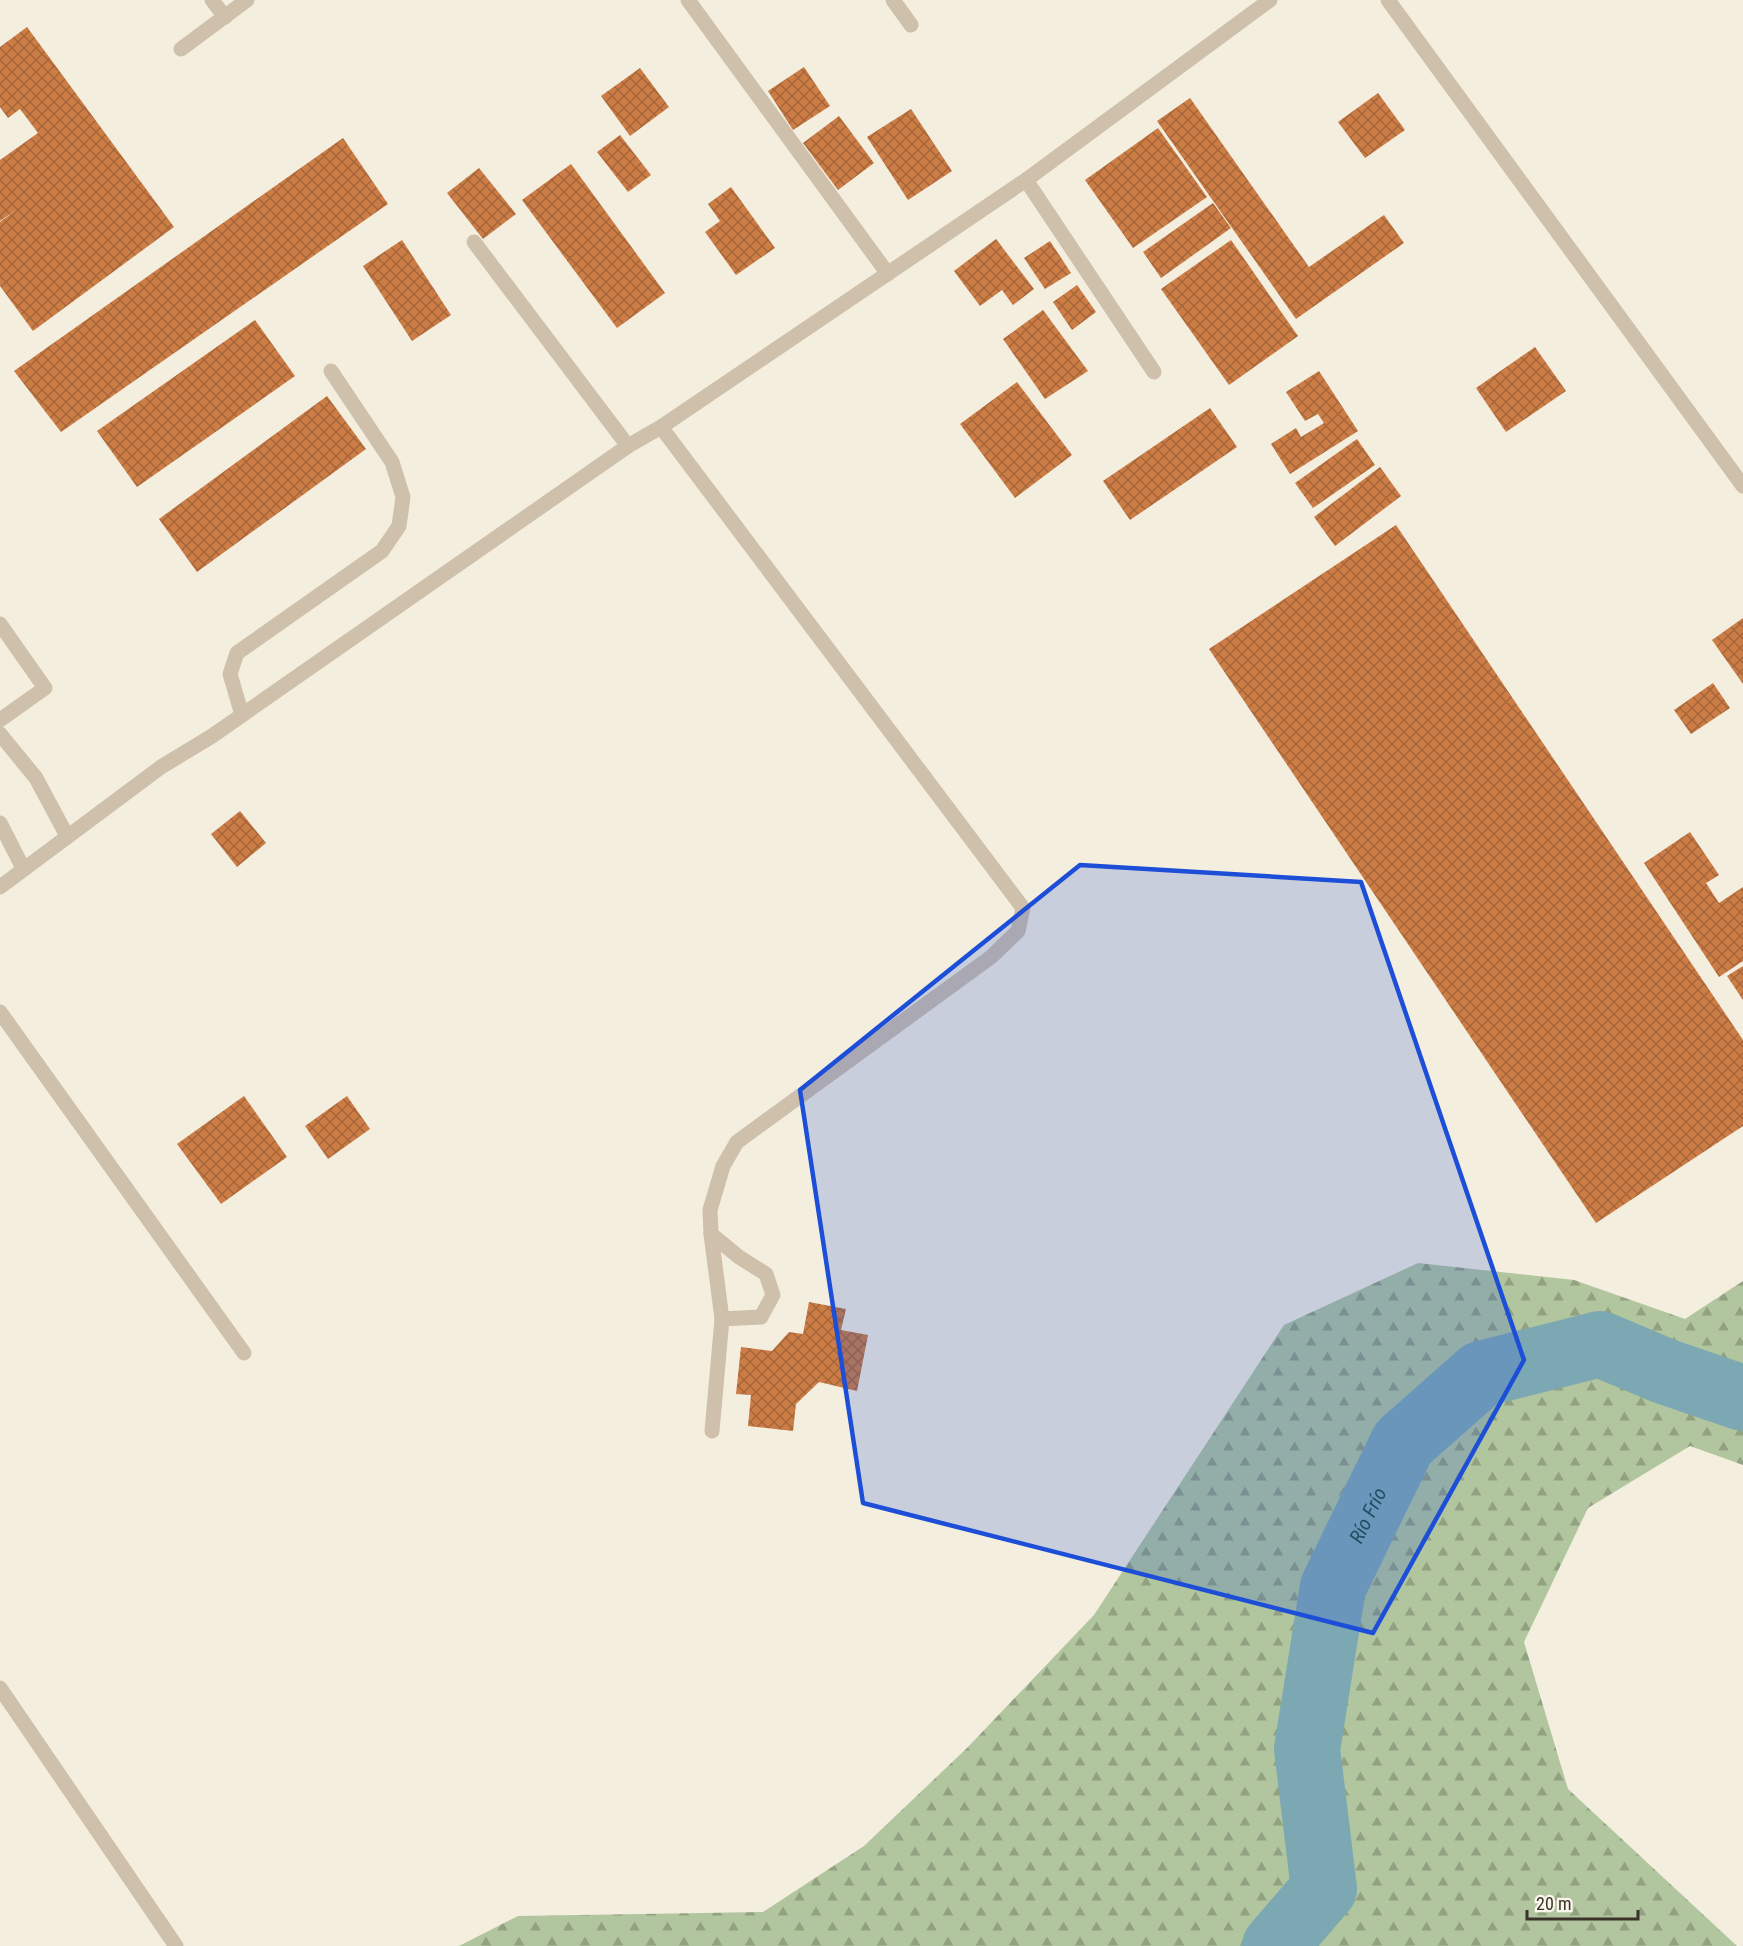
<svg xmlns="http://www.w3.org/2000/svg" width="1743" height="1946" font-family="'Roboto Condensed',sans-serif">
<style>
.forest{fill:url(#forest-firs)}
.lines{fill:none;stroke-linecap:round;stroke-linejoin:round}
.river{stroke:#7ca8b3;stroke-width:66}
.building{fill:url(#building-cross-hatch)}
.service{stroke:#cec0aa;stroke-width:15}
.minor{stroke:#cec0aa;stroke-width:15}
.marked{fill:#1d4ed8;fill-opacity:0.2;stroke:#1d4ed8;stroke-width:4.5;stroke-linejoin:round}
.labels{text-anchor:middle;stroke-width:6;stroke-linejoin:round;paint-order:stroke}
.water-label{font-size:20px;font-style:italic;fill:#1c505f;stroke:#fbf7ec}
</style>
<defs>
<pattern id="forest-firs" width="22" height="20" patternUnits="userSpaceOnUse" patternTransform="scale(1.5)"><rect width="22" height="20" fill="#b1c59e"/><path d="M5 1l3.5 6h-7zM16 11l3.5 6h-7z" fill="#91a181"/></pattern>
<pattern id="building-cross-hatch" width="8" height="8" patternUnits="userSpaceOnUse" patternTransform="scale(1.5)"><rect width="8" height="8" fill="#cc7c45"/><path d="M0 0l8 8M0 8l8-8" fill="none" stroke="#a7663a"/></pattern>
</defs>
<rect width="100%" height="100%" fill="#f4eedf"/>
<polygon class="forest" points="1418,1263 1574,1280 1685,1319 1743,1281 1743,1465 1690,1446 1588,1508 1524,1642 1568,1789 1737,1946 459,1946 518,1916 763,1912 864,1846 967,1748 1094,1615 1284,1325"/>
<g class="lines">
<path class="river" id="s1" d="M1275 1946 1324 1889 1307 1749 1333 1587 1403 1443 1481 1374 1600 1344 1664 1371 1743 1398"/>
</g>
<g class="building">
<polygon points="27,27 174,227 33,331 0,286 0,222 16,210 0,221 0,160 38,133 20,109 8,118 0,107 0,47"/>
<polygon points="804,67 830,106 793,130 768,91"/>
<polygon points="640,68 669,107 630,136 601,96"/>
<polygon points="1378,93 1405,130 1365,158 1338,122"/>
<polygon points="1190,98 1309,267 1384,215 1404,243 1296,319 1157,121"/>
<polygon points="911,109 952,171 908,200 867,137"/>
<polygon points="839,116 874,163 838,190 803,143"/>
<polygon points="1158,128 1207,197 1133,248 1085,180"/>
<polygon points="620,135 651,175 628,192 597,152"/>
<polygon points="343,138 388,204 61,432 14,371"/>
<polygon points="571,164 665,293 617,328 522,200"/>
<polygon points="479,168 516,214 483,239 447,193"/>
<polygon points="731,187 775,248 736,275 705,232 720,221 708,204"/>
<polygon points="1213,203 1231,228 1161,278 1143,252"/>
<polygon points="996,239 1034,289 1013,305 1002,290 980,306 954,271"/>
<polygon points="402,240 451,315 412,341 363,266"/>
<polygon points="1231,240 1298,336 1229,385 1161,289"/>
<polygon points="1050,241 1071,273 1045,289 1024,258"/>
<polygon points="1077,285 1096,312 1072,330 1053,302"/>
<polygon points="1043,310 1088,371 1045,399 1003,339"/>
<polygon points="255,320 295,376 137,487 97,431"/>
<polygon points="1535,347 1566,391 1506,432 1476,388"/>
<polygon points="1319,371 1358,431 1290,474 1271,444 1296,428 1301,437 1324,423 1318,414 1305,421 1286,392"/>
<polygon points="1017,382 1072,455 1015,498 960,424"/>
<polygon points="327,396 366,449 197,572 159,519"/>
<polygon points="1210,408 1237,447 1130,520 1103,481"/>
<polygon points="1357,439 1375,465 1313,508 1295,483"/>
<polygon points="1380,467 1401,496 1335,546 1314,517"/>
<polygon points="1396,525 1743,1040 1743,1126 1596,1223 1209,649"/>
<polygon points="1743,618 1743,684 1712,640"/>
<polygon points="1713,683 1730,708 1691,734 1674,710"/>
<polygon points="240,811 266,843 237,867 211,834"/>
<polygon points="1690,832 1719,875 1706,883 1719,903 1743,887 1743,961 1719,977 1644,863"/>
<polygon points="1743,966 1743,1000 1727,976"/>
<polygon points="244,1096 287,1157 221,1204 177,1144"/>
<polygon points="347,1096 370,1129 328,1159 305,1126"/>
<polygon points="809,1302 846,1309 841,1330 868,1335 857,1391 819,1382 796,1404 793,1431 748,1426 751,1395 736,1394 741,1347 772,1351 789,1332 803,1334"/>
</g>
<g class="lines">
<g class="service">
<polyline points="0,624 45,688 0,720"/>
<polyline points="242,715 230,674 237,653 382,551 399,526 403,497 392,462 331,371"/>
<polyline points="0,734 36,778 67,836"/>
<polyline points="0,823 23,868"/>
</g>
<g class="minor">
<polyline points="212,0 225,17"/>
<polyline points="688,0 888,274"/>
<polyline points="893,0 911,25"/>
<polyline points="1388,0 1743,486"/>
<polyline points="181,49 247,0"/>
<polyline points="1026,180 1154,372"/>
<polyline points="474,242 628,446"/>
<polyline points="661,427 1023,908 1018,931 991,957 737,1142 723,1166 710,1210 711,1234 739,1257 766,1274 773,1295 761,1317 722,1319 712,1431"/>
<polyline points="0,887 161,767 212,736 628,446 661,427 1026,180 1270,0"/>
<polyline points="0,1012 244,1353"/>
<polyline points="711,1234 722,1319"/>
<polyline points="0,1688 176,1946"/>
</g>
</g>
<path class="marked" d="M1080 865 1361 882 1524 1360 1373 1633 863 1503 800 1090Z"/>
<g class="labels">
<g class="water-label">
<text dy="7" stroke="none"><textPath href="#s1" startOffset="460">Río Frío</textPath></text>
</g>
</g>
<path d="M1527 1910v9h111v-9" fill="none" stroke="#3b322a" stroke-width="3"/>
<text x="1536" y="1910" font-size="18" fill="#3b322a" stroke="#fbf7ec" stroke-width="4.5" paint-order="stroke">20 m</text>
</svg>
